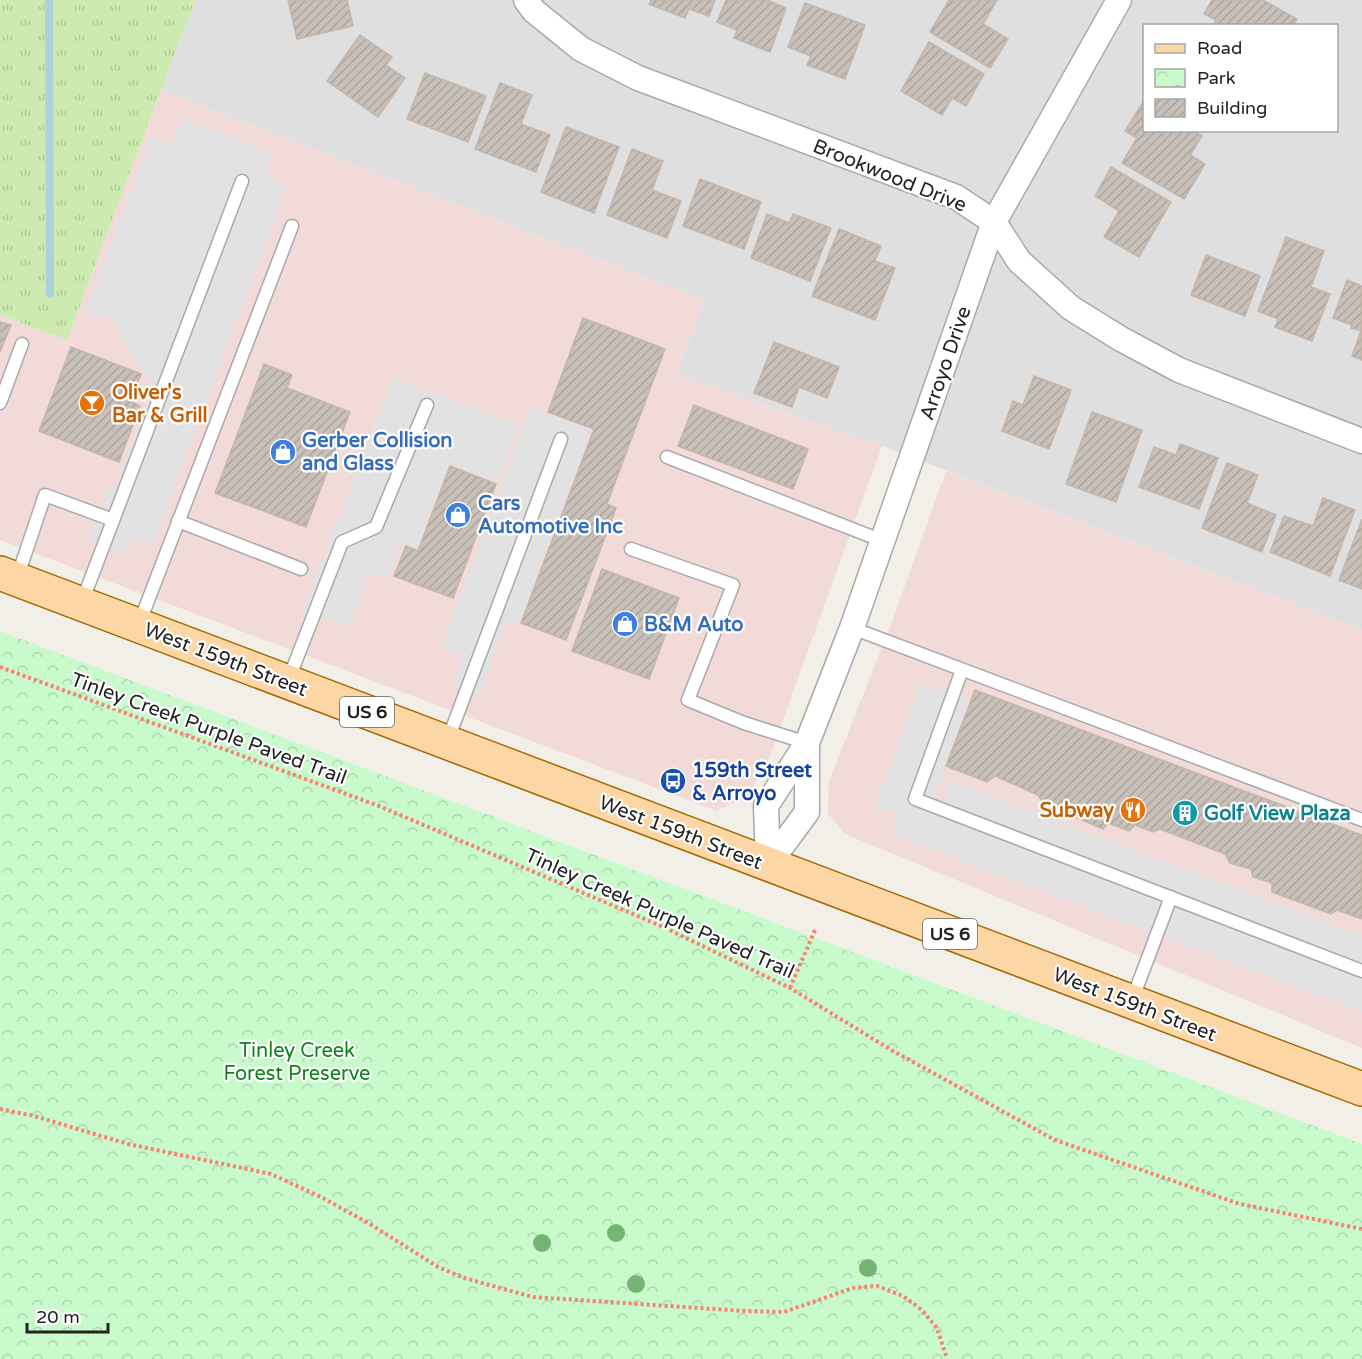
<svg xmlns="http://www.w3.org/2000/svg" width="1362" height="1359" font-family="'Varela Round',sans-serif">
<style>
.residential{fill:#e0dfdf;fill-rule:evenodd}
.commercial{fill:#f2dad9}
.grass{fill:url(#grass-tufts)}
.park{fill:url(#park-crowns)}
.parking{fill:#e2e2e2}
.lines{fill:none;stroke-linecap:round;stroke-linejoin:round}
.stream{stroke:#aad3df;stroke-width:8}
.building{fill:url(#building-hatch);stroke:#c4b6ab;stroke-width:1.5}
.lane-casing{stroke:#a9a9a9;stroke-width:15}
.street-casing{stroke:#a9a9a9;stroke-width:27}
.primary-casing{stroke:#a06b00;stroke-width:36}
.path{stroke:#fa8072;stroke-width:4;stroke-dasharray:3 3;stroke-linecap:butt}
.lane{stroke:#fff;stroke-width:12}
.street{stroke:#fff;stroke-width:24}
.primary{stroke:#fcd6a4;stroke-width:33}
.tree{fill:#74b475}
.labels{text-anchor:middle;stroke-width:4.5;stroke-linejoin:round;paint-order:stroke}
.shield{fill:#fff;stroke:#646464;stroke-width:1.5}
.shield-label{font-size:18px;font-weight:bold;fill:#222}
.street-label{font-size:20px;fill:#222;stroke:#fff}
.food-label{font-size:20px;font-weight:bold;fill:#c56008;stroke:#fff;text-anchor:start}
.shop-label{font-size:20px;font-weight:bold;fill:#366cbe;stroke:#fff;text-anchor:start}
.transit-label{font-size:20px;font-weight:bold;fill:#164399;stroke:#fff;text-anchor:start}
.culture-label{font-size:20px;font-weight:bold;fill:#0d838f;stroke:#fff;text-anchor:start}
.park-label{font-size:20px;fill:#0c8416;stroke:#fff}
</style>
<defs>
<pattern id="grass-tufts" width="24" height="20" patternUnits="userSpaceOnUse" patternTransform="scale(1.5)"><rect width="24" height="20" fill="#cdebb0"/><path d="M3 7l-1-3M5 7V3M7 7l1-3M15 17l-1-3M17 17v-4M19 17l1-3" fill="none" stroke="#b0c997"/></pattern>
<pattern id="park-crowns" width="20" height="18" patternUnits="userSpaceOnUse" patternTransform="scale(1.5)"><rect width="20" height="18" fill="#c8facc"/><path d="M2 6a3 3 0 1 1 6 0M12 15a3 3 0 1 1 6 0" fill="none" stroke="#acd6af"/></pattern>
<pattern id="building-hatch" width="6" height="6" patternUnits="userSpaceOnUse" patternTransform="scale(1.5)"><rect width="6" height="6" fill="#c7bfb8"/><path d="M-1 1l2-2M0 6l6-6M5 7l2-2" fill="none" stroke="#aba49e"/></pattern>
</defs>
<rect width="100%" height="100%" fill="#f2efe9"/>
<path class="residential" d="M195 0H1362V630L882 446 683 377 678 371 704 300 161 90ZM1144 26H1336V130H1144Z"/>
<g class="commercial">
<polygon points="161,90 704,300 678,371 683,377 882,446 767,764 747,796 717,811 0,540 0,315 67,340"/>
<polygon points="946,471 1362,630 1362,1048 845,834 828,814 829,781 890,627"/>
</g>
<polygon class="grass" points="1,0 195,0 67,340 0,315 0,3"/>
<polygon class="park" points="0,631 1362,1144 1362,1359 0,1359"/>
<g class="parking">
<polygon points="182,119 273,153 265,177 287,186 153,544 133,536 127,555 88,541 109,488 117,483 153,387 126,347 111,316 95,318 87,307 151,136 173,144"/>
<polygon points="393,378 519,426 498,482 449,463 417,549 401,543 388,578 370,572 349,627 303,609 337,520 339,520"/>
<polygon points="531,407 592,430 519,622 506,621 479,694 452,684 463,655 441,646"/>
<polygon points="921,683 968,701 936,796 936,798 938,801 941,802 944,799 950,781 1362,936 1362,1012 891,834 899,818 897,814 875,806"/>
</g>
<g class="lines">
<polyline class="stream" points="49,0 50,294"/>
</g>
<g class="building">
<polygon points="288,0 347,0 353,26 297,39"/>
<polygon points="651,0 715,0 709,16 689,9 685,18 649,4"/>
<polygon points="726,0 767,0 786,8 770,52 734,38 737,30 717,22"/>
<polygon points="949,0 997,0 983,24 1008,39 990,68 930,32"/>
<polygon points="1212,0 1263,0 1297,19 1293,26 1213,26 1216,20 1204,14"/>
<polygon points="805,3 865,25 845,79 807,65 811,56 788,47"/>
<polygon points="360,35 392,57 386,65 405,78 378,117 327,81"/>
<polygon points="929,42 984,74 966,106 952,98 942,115 901,91"/>
<polygon points="425,73 486,96 468,142 407,119"/>
<polygon points="500,83 532,95 521,124 550,135 536,172 475,149"/>
<polygon points="1143,102 1144,103 1144,130 1192,130 1202,136 1190,155 1205,164 1184,199 1122,163 1137,138 1125,131"/>
<polygon points="566,127 619,147 594,213 541,192"/>
<polygon points="632,149 663,161 652,190 681,201 667,238 607,215"/>
<polygon points="1111,167 1171,202 1139,257 1104,237 1119,211 1095,196"/>
<polygon points="700,179 761,202 744,249 683,226"/>
<polygon points="767,214 789,223 793,214 831,228 810,281 751,258"/>
<polygon points="839,229 881,246 875,261 895,268 875,320 812,296"/>
<polygon points="1286,237 1324,251 1311,287 1330,294 1312,341 1275,327 1278,319 1258,311"/>
<polygon points="1206,255 1260,276 1245,316 1191,295"/>
<polygon points="1347,280 1362,286 1362,360 1352,356 1361,331 1351,328 1352,325 1333,318"/>
<polygon points="583,318 665,349 607,504 616,508 566,640 521,623 594,429 548,412"/>
<polygon points="0,322 11,325 0,352"/>
<polygon points="774,342 839,367 827,398 799,387 792,407 754,393"/>
<polygon points="71,347 141,374 130,401 140,406 119,462 39,431"/>
<polygon points="264,364 292,375 287,388 350,412 306,527 215,493"/>
<polygon points="1034,376 1071,390 1049,449 1002,431 1013,401 1023,405"/>
<polygon points="694,405 808,449 793,489 678,446"/>
<polygon points="1092,412 1142,430 1116,502 1066,484"/>
<polygon points="1180,444 1218,458 1199,509 1139,487 1154,447 1176,455"/>
<polygon points="1227,463 1258,475 1247,503 1276,515 1262,552 1202,528"/>
<polygon points="450,466 496,484 453,598 394,576 406,546 418,551"/>
<polygon points="1323,498 1355,510 1330,576 1270,552 1284,516 1313,526"/>
<polygon points="1362,519 1362,589 1339,580"/>
<polygon points="602,569 679,598 649,679 572,651"/>
<polygon points="975,690 1362,835 1362,919 1337,910 1331,914 1272,892 1272,883 1253,877 1251,869 1230,863 1225,854 1160,829 1153,832 1135,825 1129,831 1108,823 1103,829 1043,803 1038,795 995,776 987,782 946,766"/>
</g>
<g class="lines">
<g class="lane-casing">
<g id="lane">
<polyline points="0,403 22,344"/>
<polyline points="667,457 883,541"/>
<polyline points="178,521 301,569"/>
<polyline points="631,549 733,585 688,700 744,723 807,743"/>
<polyline points="17,578 45,495 113,520"/>
<polyline points="82,602 242,181"/>
<polyline points="139,624 292,226"/>
<polyline points="852,628 1362,820"/>
<polyline points="962,670 915,799 1362,971"/>
<polyline points="288,681 342,542 376,527 427,405"/>
<polyline points="447,742 561,439"/>
<polyline points="1132,1000 1171,897"/>
</g>
</g>
<g class="street-casing">
<g id="street">
<polyline points="526,0 534,11 581,49 638,78 956,197 994,222 1019,261 1071,308 1121,339 1179,370 1362,441"/>
<polyline points="768,865 766,806 807,743 852,628 994,222 1119,0"/>
<polyline points="768,865 807,812 807,743"/>
</g>
</g>
<g class="primary-casing">
<polyline id="primary" points="0,573 1362,1089"/>
</g>
<g class="path">
<polyline points="0,667 379,806 661,926 790,988 893,1051 1055,1140 1240,1204 1362,1229"/>
<polyline points="790,988 815,930"/>
<polyline points="0,1109 34,1116 128,1144 271,1174 321,1197 370,1224 438,1267 464,1278 533,1297 745,1311 784,1312 853,1288 877,1286 903,1296 922,1310 937,1328 947,1359"/>
</g>
<use href="#lane" class="lane"/>
<use href="#street" class="street"/>
<use href="#primary" class="primary"/>
</g>
<g class="tree">
<circle cx="616" cy="1233" r="9"/>
<circle cx="542" cy="1243" r="9"/>
<circle cx="868" cy="1268" r="9"/>
<circle cx="636" cy="1284" r="9"/>
</g>
<defs>
<g id="bar-disc" transform="scale(1.35)"><circle r="9.5" fill="#e8710a" stroke="#fff"/><path d="M-6-5H6L.8 .8V4.5H3.5V6h-7V4.5H-.8V.8Z" fill="#fff"/></g>
<g id="shop-disc" transform="scale(1.35)"><circle r="9.5" fill="#3f7fe0" stroke="#fff"/><path d="M-5-2.5h2.3a2.7 3.5 0 0 1 5.4 0H5L5.5 6h-11ZM-1.5-2.5h3a1.5 2.3 0 0 0-3 0Z" fill="#fff"/></g>
<g id="bus-disc" transform="scale(1.35)"><circle r="9.5" fill="#1a4fb4" stroke="#fff"/><path d="M-5-6H5V4H4V6H2V4H-2V6H-4V4H-5ZM-3.5-4V0h7V-4ZM-3.5 1.2v1.5H-2V1.2ZM2 1.2v1.5H3.5V1.2Z" fill="#fff"/></g>
<g id="restaurant-disc" transform="scale(1.35)"><circle r="9.5" fill="#e8710a" stroke="#fff"/><path d="M-5-6h1v4h1v-4h1v4h1v-4h1v5L-1.5 .5V6h-2V.5L-5-1ZM5-6V6H3V1.5H1.5Q1.5-4 5-6Z" fill="#fff"/></g>
<g id="building-disc" transform="scale(1.35)"><circle r="9.5" fill="#0f9aa8" stroke="#fff"/><path d="M-4-6H4V6H1V3H-1V6H-4ZM-2.5-4.3h1.7v1.8h-1.7ZM.8-4.3h1.7v1.8H.8ZM-2.5-1h1.7V.8h-1.7ZM.8-1h1.7V.8H.8Z" fill="#fff"/></g>
</defs>
<g fill-rule="evenodd">
<use href="#bar-disc" x="92" y="403"/>
<use href="#shop-disc" x="283" y="452"/>
<use href="#shop-disc" x="458" y="515"/>
<use href="#shop-disc" x="625" y="624"/>
<use href="#bus-disc" x="673" y="781"/>
<use href="#restaurant-disc" x="1133" y="810"/>
<use href="#building-disc" x="1185" y="813"/>
</g>
<g class="labels">
<g class="shield">
<rect x="340" y="697" width="54" height="30" rx="4.5"/>
<rect x="923" y="919" width="54" height="30" rx="4.5"/>
</g>
<g class="shield-label">
<text x="367" y="718">US 6</text>
<text x="950" y="940">US 6</text>
</g>
<g class="street-label">
<text transform="translate(890 175) rotate(22)" y="7">Brookwood Drive</text>
<text transform="translate(945 363) rotate(-71)" y="7">Arroyo Drive</text>
<text transform="translate(226 659) rotate(21)" y="7">West 159th Street</text>
<text transform="translate(209 728) rotate(20)" y="7">Tinley Creek Purple Paved Trail</text>
<text transform="translate(681 832) rotate(21)" y="7">West 159th Street</text>
<text transform="translate(660 913) rotate(24)" y="7">Tinley Creek Purple Paved Trail</text>
<text transform="translate(1135 1004) rotate(21)" y="7">West 159th Street</text>
</g>
<g class="food-label">
<text x="112" y="399">Oliver's<tspan x="112" dy="23">Bar &amp; Grill</tspan></text>
<text x="1114" y="817" text-anchor="end">Subway</text>
</g>
<g class="shop-label">
<text x="302" y="447">Gerber Collision<tspan x="302" dy="23">and Glass</tspan></text>
<text x="478" y="510">Cars<tspan x="478" dy="23">Automotive Inc</tspan></text>
<text x="644" y="631">B&amp;M Auto</text>
</g>
<g class="transit-label">
<text x="692" y="777">159th Street<tspan x="692" dy="23">&amp; Arroyo</tspan></text>
</g>
<g class="culture-label">
<text x="1204" y="820">Golf View Plaza</text>
</g>
<g class="park-label">
<text x="297" y="1057">Tinley Creek<tspan x="297" dy="23">Forest Preserve</tspan></text>
</g>
</g>
<rect x="1143" y="24" width="195" height="108" fill="#ffffff" stroke="#a7a7a7" stroke-width="1.5"/>
<rect x="1155" y="44" width="30" height="9" fill="#fcd6a4" stroke="#a7a7a7" stroke-width="1.5"/>
<text x="1197" y="54" font-size="18" fill="#222222">Road</text>
<rect x="1155" y="69" width="30" height="18" fill="url(#park-crowns)" stroke="#a7a7a7" stroke-width="1.5"/>
<text x="1197" y="84" font-size="18" fill="#222222">Park</text>
<rect x="1155" y="99" width="30" height="18" fill="url(#building-hatch)" stroke="#a7a7a7" stroke-width="1.5"/>
<text x="1197" y="114" font-size="18" fill="#222222">Building</text>
<path d="M27 1323v9h81v-9" fill="none" stroke="#222222" stroke-width="3"/>
<text x="36" y="1323" font-size="18" fill="#222222" stroke="#ffffff" stroke-width="4.5" paint-order="stroke">20 m</text>
</svg>
